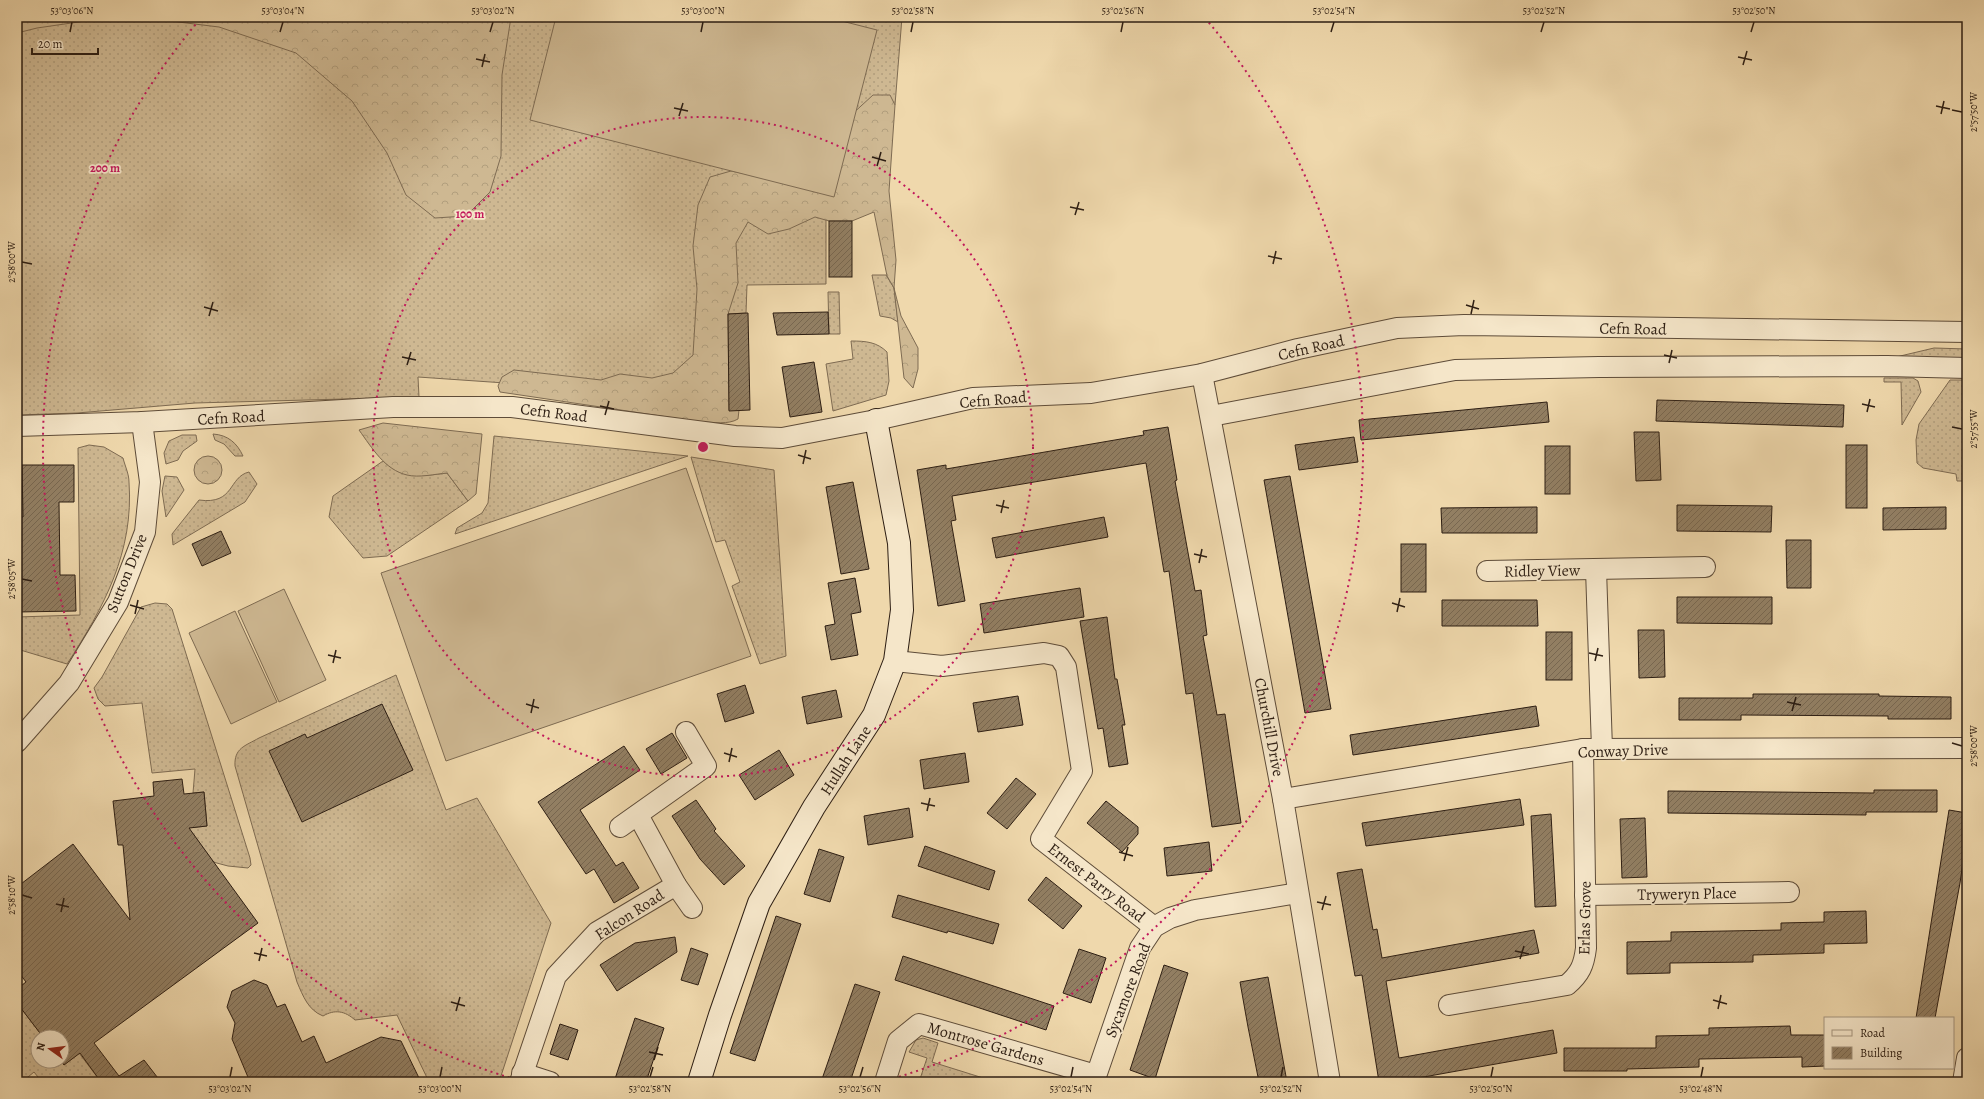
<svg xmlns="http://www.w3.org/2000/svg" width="1984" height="1099" font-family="Alegreya,serif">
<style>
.grass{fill:url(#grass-dots);stroke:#7e6b52}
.forest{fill:url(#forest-crowns);stroke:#7e6b52}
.pitch{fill:#ceb892;stroke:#7e6b52}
.building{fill:url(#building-hatch);stroke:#2d1e13}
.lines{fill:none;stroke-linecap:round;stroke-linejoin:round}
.street-casing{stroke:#5e4c39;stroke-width:22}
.secondary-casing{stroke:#2d1e13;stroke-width:24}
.street{stroke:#f5e6c9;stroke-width:20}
.secondary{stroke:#f5e6c9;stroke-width:22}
.ticks{fill:none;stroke:#2d1e13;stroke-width:1.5}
.ring{fill:none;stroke:#c2185b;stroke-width:2;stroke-dasharray:2 4}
.labels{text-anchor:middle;stroke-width:3.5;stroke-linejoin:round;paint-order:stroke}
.street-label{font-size:16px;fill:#2d1e13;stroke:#f5e6c9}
.centre{fill:#c2185b;stroke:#f5e6c9;stroke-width:2}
.ring-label{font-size:12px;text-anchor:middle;font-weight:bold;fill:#c2185b;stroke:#f5e6c9;stroke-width:3.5;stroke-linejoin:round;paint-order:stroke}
.neatline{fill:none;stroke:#2d1e13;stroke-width:1.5}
.ticks-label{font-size:10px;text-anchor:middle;fill:#2d1e13}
</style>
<defs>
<pattern id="grass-dots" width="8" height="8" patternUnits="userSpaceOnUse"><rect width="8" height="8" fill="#ceb892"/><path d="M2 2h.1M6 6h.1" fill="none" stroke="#b19e7d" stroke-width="1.8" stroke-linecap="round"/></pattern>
<pattern id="forest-crowns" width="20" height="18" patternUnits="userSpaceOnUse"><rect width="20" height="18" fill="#ceb892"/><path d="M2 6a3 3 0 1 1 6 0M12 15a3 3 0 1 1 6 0" fill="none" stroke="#b19e7d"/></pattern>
<pattern id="building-hatch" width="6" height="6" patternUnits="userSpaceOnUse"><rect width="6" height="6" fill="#927f63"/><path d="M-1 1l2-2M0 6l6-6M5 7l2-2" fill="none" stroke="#786750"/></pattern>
</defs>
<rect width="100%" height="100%" fill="#efd8ac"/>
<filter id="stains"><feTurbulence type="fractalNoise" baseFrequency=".005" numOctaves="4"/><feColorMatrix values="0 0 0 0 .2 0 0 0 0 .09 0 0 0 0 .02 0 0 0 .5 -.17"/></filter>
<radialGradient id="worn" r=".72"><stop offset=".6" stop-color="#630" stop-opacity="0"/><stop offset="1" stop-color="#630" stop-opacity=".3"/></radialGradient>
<g class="grass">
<polygon points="17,17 902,17 895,105 724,184 709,411 505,383 418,377 419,397 195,403 77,413 17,415"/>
<polygon points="730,194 826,207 826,284 747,285 746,313 728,314"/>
<polygon points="872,275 886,275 894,288 898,322 891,318 880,316"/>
<polygon points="828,292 839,292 840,334 829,334"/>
<path d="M851 341C866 341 877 342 887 352L889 381 886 395 833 411 826 364 853 359Z"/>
<polygon points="1934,348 1967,349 1967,364 1896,357"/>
<polygon points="1884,378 1913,378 1918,381 1921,392 1902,425 1901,382 1884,382"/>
<polygon points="1950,380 1967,380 1967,481 1957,481 1956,474 1923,468 1917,463 1916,440 1919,424"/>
<path d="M213 434C228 435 237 443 243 456H235L224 444 215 440Z"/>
<polygon points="182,435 196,435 197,441 183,451 178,460 166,464 164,453 169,441"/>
<polygon points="494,436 688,456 455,534 457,528 482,513 488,503"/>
<path d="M89 445 104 447 123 458C125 466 129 474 129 482 134 552 104 607 67 664L17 649V617L80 615 78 448Z"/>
<polygon points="691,457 774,470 786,656 760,664 732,586 740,582 725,540 716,542"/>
<path d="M383 461C404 480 422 476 447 473L468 501 387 556 363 558 329 517 333 496Z"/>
<path d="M249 472 257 484 245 502 173 545 172 534 199 500C235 505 228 477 249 472Z"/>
<polygon points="165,476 177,477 184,490 166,517 162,491"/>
<polygon points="155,603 167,604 172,609 250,858 251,865 248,868 228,866 213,862 188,828 207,826 204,792 193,793 195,769 152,773 142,703 105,706 98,699 94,688 102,677 141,607"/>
<path d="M396 675 446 810 477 798 551 923 499 1082H429L397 1015 355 1020C345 1011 335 1009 323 1016 308 1010 303 996 297 982L235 766C234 748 245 746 259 738Z"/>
<polygon points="17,1003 43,1037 38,1037 38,1061 61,1061 64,1065 79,1053 101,1082 42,1082 34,1072 22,1082 17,1082"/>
<polygon points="923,1038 938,1043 932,1062 996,1082 919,1082 927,1058 909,1052 916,1040"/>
</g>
<g class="forest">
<polygon points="17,17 511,17 502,75 501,156 490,192 466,216 435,218 406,195 387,153 352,101 296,53 219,27 162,20 99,19 37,28 17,33"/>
<path d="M873 95H890L895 105 889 191 896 260 894 288 901 316 918 348V369L913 388 904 378 894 288 887 276 874 212 852 221H829L815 217 789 229 768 234 748 222 736 243 738 283 728 314 729 410H739L738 419C728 425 714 422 701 422L500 392 498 386 502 377 514 370 601 380 620 374 652 378 673 373 693 355 697 289 693 246 698 205 710 177 731 171 792 183 849 117Z"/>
<path d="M383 423 482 434 476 494 468 501 447 473C435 474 419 478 407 475 385 470 372 448 359 430Z"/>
<circle cx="208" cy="470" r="14"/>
</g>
<g class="pitch">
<polygon points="556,17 826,17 877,30 834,197 530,120"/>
<polygon points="686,468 751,656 446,761 381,573"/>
<polygon points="284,589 326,680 279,702 238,611"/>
<polygon points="235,611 277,702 231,724 189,633"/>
</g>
<g class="building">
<rect x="829" y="221" width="23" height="56"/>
<polygon points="828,312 829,334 777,335 773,313"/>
<polygon points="748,313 750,410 729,411 728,314"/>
<polygon points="814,362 822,412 790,417 782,367"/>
<polygon points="1657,400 1844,405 1843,427 1656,421"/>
<polygon points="1547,402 1549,422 1361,440 1359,420"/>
<polygon points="1168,427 1177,480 1175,481 1195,591 1201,590 1207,635 1203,636 1217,715 1225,714 1241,823 1212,827 1193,693 1186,694 1169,571 1164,572 1146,463 952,496 956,520 951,521 965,601 938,606 917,470 946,465 946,469 1144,435 1143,431"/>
<polygon points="1634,432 1659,432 1661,480 1636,481"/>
<polygon points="1354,437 1358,462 1299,470 1295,445"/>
<rect x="1846" y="445" width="21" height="63"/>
<rect x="1545" y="446" width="25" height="48"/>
<polygon points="22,465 74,465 74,502 59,502 60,575 75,575 76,611 17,612 17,517 23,517"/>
<polygon points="1290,476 1331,709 1305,713 1264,480"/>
<polygon points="853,482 869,569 841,574 826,487"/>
<polygon points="1677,505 1772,506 1771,532 1677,531"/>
<polygon points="1537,507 1537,533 1442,533 1441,508"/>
<polygon points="1946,507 1946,529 1883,530 1883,508"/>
<polygon points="1104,517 1108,537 996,558 992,538"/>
<polygon points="221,531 231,553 202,566 192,544"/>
<polygon points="1786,540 1811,540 1811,588 1787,588"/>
<rect x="1401" y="544" width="25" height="48"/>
<polygon points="855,578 861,612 851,614 858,655 831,660 825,626 835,624 828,583"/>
<polygon points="1080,588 1084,617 984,633 980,604"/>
<polygon points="1677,597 1772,597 1772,624 1677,623"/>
<polygon points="1442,600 1537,600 1538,626 1442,626"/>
<polygon points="1107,617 1115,679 1117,679 1125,725 1122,725 1128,764 1109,767 1103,728 1098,729 1080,621"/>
<polygon points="1638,630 1664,630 1665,677 1639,678"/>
<rect x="1546" y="632" width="26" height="48"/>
<polygon points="745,685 754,713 725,722 717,694"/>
<polygon points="836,690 842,717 807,724 802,697"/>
<polygon points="1753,694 1879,694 1879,696 1951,697 1951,719 1888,719 1888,716 1741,715 1741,720 1679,720 1679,698 1753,698"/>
<polygon points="1018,696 1023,725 978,732 973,703"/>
<polygon points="382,704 413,770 302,822 269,751 305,734 307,738"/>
<polygon points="1536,706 1539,726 1353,755 1350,735"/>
<polygon points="672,733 687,758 661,774 646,749"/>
<polygon points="624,746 640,770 580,810 616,866 623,862 639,888 614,903 594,869 586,874 538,802"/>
<polygon points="779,750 794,775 755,800 739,775"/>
<polygon points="965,753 969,782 924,789 920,760"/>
<polygon points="1016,778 1036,794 1007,829 987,813"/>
<polygon points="182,779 184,794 204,792 207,826 189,828 258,923 94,1043 119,1076 144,1060 161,1082 101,1082 80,1053 64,1065 61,1061 62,1037 43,1037 17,1003 17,989 26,982 17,970 17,887 73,844 130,920 123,845 118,845 113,801 154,796 153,782"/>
<polygon points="1874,790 1937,790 1937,812 1866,812 1866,815 1668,813 1668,791 1874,793"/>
<polygon points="1520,799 1524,825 1366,846 1362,823"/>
<polygon points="696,800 716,829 714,831 745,866 724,885 700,859 672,816"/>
<polygon points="1106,801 1138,827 1138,834 1122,852 1087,823"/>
<polygon points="909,808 913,837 868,845 864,816"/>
<polygon points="1949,810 1967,813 1967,834 1960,883 1935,1018 1916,1018"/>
<polygon points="1551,814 1556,906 1535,907 1531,816"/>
<polygon points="1645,818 1647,877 1622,878 1620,819"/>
<polygon points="1209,842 1212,871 1167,876 1164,848"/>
<polygon points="925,846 995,871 989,890 918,866"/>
<polygon points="819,849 844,857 830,902 804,894"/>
<polygon points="1362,869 1373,930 1377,929 1382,958 1534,930 1539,953 1386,981 1399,1058 1553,1030 1557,1053 1396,1082 1379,1082 1362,975 1355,976 1337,873"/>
<polygon points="1046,877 1082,906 1063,929 1028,900"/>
<polygon points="898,895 999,924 993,944 948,931 947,933 892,917"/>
<polygon points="1866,911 1867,943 1824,944 1824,953 1753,955 1753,962 1670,963 1670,973 1627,974 1627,942 1671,941 1671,932 1781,930 1781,923 1824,922 1824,912"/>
<polygon points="776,916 801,924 755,1061 730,1053"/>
<polygon points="675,937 677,952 617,991 600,965 635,943"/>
<polygon points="691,948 708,954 698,985 681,980"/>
<polygon points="1079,949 1106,958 1091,1003 1063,993"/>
<polygon points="903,956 1054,1006 1046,1030 895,980"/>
<polygon points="1164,965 1188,973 1155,1079 1130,1070"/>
<polygon points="1268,977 1279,1038 1287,1082 1259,1082 1248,1027 1240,982"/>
<polygon points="254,980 267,985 277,1007 285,1004 302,1042 314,1036 326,1063 381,1037 401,1041 421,1082 250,1082 232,1039 235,1023 227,1007 232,991"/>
<polygon points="855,984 880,992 850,1082 821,1082"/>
<polygon points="635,1018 664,1028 646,1082 614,1082"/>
<polygon points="560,1024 578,1030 568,1060 550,1054"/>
<polygon points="1790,1026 1791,1035 1825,1035 1825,1066 1802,1067 1802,1057 1699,1059 1699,1067 1627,1069 1627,1071 1564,1071 1564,1048 1656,1048 1656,1036 1709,1035 1709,1028"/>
</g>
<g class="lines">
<g class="street-casing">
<g id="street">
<polyline points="1202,374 1283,799 1330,1082"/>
<polyline points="1211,416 1455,370 1599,367 1887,366 1967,368"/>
<polyline points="17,426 142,422 393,407 512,407 735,436 782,438 876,420 973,398 1091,393 1202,374 1298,349 1397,328 1464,325 1967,332"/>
<polyline points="1596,569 1602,749"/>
<polyline points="1487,571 1705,567"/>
<polyline points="895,661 942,666 1044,653 1059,656 1066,667 1082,771 1041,839 1154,927"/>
<polyline points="17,742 69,683 118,602 145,532 150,482 142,422"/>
<polyline points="1283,799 1583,749 1967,748"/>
<polyline points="638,815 676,885"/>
<polyline points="620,827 706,766 686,732"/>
<polyline points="1585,895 1789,892"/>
<path d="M1449 1005 1567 985C1580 974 1584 965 1586 948L1583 749"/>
<polyline points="522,1073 550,1082"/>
<polyline points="520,1082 556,976 597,932 676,885 692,908"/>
<polyline points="885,1082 898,1041 919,1024 1096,1075"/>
<polyline points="1094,1082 1140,948 1154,927 1170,918 1195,910 1298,893"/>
<polyline points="1963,1082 1967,1058"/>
</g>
</g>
<g class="secondary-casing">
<polyline id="secondary" points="699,1082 720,1015 759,903 814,807 874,715 895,661 902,610 899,543 876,420"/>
</g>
<use href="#street" class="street"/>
<use href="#secondary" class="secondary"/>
</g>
<path class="ticks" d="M70 32 72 22M280 32 283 22M490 32 493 22M701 32 703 22M911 32 913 22M1121 32 1123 22M1331 32 1334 22M1541 32 1544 22M1751 32 1754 22M1738 57 1752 60M476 59 490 62M1743 65 1747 51M482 67 485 54M1936 106 1950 109M674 108 688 111M1952 110 1962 112M1941 114 1944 101M679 116 683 103M872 157 886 161M877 166 881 152M1070 207 1084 210M1075 215 1079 202M1268 256 1282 259M22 262 32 264M1273 264 1276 251M1466 305 1479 309M204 307 218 311M1471 314 1474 300M209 316 213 302M1664 355 1677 358M402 357 416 360M1669 363 1672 350M407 365 411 352M1862 404 1875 407M600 406 614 409M1867 412 1870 399M605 415 609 401M1952 427 1962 429M798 455 811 459M803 464 806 450M996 505 1009 508M1001 513 1004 500M1194 554 1207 557M1199 563 1202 549M22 579 32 581M1392 603 1405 607M130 605 144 609M1397 612 1400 598M135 614 138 600M1589 653 1603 656M328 655 341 658M1595 661 1598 648M333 663 336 650M1787 702 1801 705M526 704 539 708M1792 711 1796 697M531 713 534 699M1952 743 1962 746M724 753 737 757M729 762 732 748M921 803 935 806M927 811 930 798M1119 852 1133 856M1124 861 1128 847M22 895 32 898M1317 902 1331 905M56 904 69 907M1322 910 1326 896M61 912 64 898M1515 951 1529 954M254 953 267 956M1520 959 1524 946M259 961 262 948M1713 1000 1727 1004M451 1002 465 1006M1718 1009 1721 995M456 1011 460 997M649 1052 663 1055M654 1060 658 1047M230 1077 232 1067M440 1077 442 1067M650 1077 653 1067M860 1077 863 1067M1071 1077 1073 1067M1281 1077 1283 1067M1491 1077 1493 1067M1701 1077 1703 1067"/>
<g class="ring">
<circle cx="703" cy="447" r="330"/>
<path d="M521 1081A660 660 0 0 1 201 18M1205 18A660 660 0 0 1 885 1081"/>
</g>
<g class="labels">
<g class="street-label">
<text transform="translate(1633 328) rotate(1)" y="6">Cefn Road</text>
<text transform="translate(1311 347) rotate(-13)" y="6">Cefn Road</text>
<text transform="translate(993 399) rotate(-5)" y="6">Cefn Road</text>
<text transform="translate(554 412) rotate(7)" y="6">Cefn Road</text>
<text transform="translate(231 417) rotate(-3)" y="6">Cefn Road</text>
<text transform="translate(1542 570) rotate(-1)" y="6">Ridley View</text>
<text transform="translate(126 573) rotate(-68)" y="6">Sutton Drive</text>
<text transform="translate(1270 727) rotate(79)" y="6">Churchill Drive</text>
<text transform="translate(1623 750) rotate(-2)" y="6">Conway Drive</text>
<text transform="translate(845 760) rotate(-57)" y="6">Hullah Lane</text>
<text transform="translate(1097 882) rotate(38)" y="6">Ernest Parry Road</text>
<text transform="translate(1687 893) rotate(-1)" y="6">Tryweryn Place</text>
<text transform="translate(629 914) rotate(-33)" y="6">Falcon Road</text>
<text transform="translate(1584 918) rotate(-89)" y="6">Erlas Grove</text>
<text transform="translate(1127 990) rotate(-69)" y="6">Sycamore Road</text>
<text transform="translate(986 1043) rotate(16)" y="6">Montrose Gardens</text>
</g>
</g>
<circle cx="703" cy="447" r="6" class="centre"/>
<g class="ring-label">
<text x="105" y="172">200 m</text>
<text x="470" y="218">100 m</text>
</g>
<rect width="1984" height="1099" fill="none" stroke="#efd8ac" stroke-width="44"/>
<rect x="1824" y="1017" width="130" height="52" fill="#f5e6c9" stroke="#a59680"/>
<rect x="1832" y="1030" width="20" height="6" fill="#f5e6c9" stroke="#a59680"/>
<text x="1860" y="1037" font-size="12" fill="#2d1e13">Road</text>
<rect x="1832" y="1047" width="20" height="12" fill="url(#building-hatch)" stroke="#a59680"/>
<text x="1860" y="1057" font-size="12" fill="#2d1e13">Building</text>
<g transform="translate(50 1049) rotate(284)"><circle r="19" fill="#f5e6c9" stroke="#a59680"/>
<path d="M0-3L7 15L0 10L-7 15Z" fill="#8f2418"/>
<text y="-6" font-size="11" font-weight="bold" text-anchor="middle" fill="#2d1e13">N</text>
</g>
<path d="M32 48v6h66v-6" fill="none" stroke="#2d1e13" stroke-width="2"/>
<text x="38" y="48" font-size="12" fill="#2d1e13" stroke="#f5e6c9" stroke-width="3" paint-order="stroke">20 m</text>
<rect x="22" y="22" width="1940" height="1055" class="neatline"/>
<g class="ticks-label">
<text x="72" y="14">53°03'06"N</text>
<text x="283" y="14">53°03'04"N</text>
<text x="493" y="14">53°03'02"N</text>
<text x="703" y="14">53°03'00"N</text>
<text x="913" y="14">53°02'58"N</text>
<text x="1123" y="14">53°02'56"N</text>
<text x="1334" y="14">53°02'54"N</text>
<text x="1544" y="14">53°02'52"N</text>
<text x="1754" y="14">53°02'50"N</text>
<text transform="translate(1973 112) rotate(-90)" y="4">2°57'50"W</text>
<text transform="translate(11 262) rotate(-90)" y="4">2°58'00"W</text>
<text transform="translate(1973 429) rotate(-90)" y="4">2°57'55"W</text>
<text transform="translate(11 579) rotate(-90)" y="4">2°58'05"W</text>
<text transform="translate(1973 746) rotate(-90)" y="4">2°58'00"W</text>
<text transform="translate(11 895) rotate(-90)" y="4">2°58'10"W</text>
<text x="230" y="1092">53°03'02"N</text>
<text x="440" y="1092">53°03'00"N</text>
<text x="650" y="1092">53°02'58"N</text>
<text x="860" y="1092">53°02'56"N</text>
<text x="1071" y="1092">53°02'54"N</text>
<text x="1281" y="1092">53°02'52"N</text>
<text x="1491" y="1092">53°02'50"N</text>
<text x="1701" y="1092">53°02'48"N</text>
</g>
<rect width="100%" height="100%" filter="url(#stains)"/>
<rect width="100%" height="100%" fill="url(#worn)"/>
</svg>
